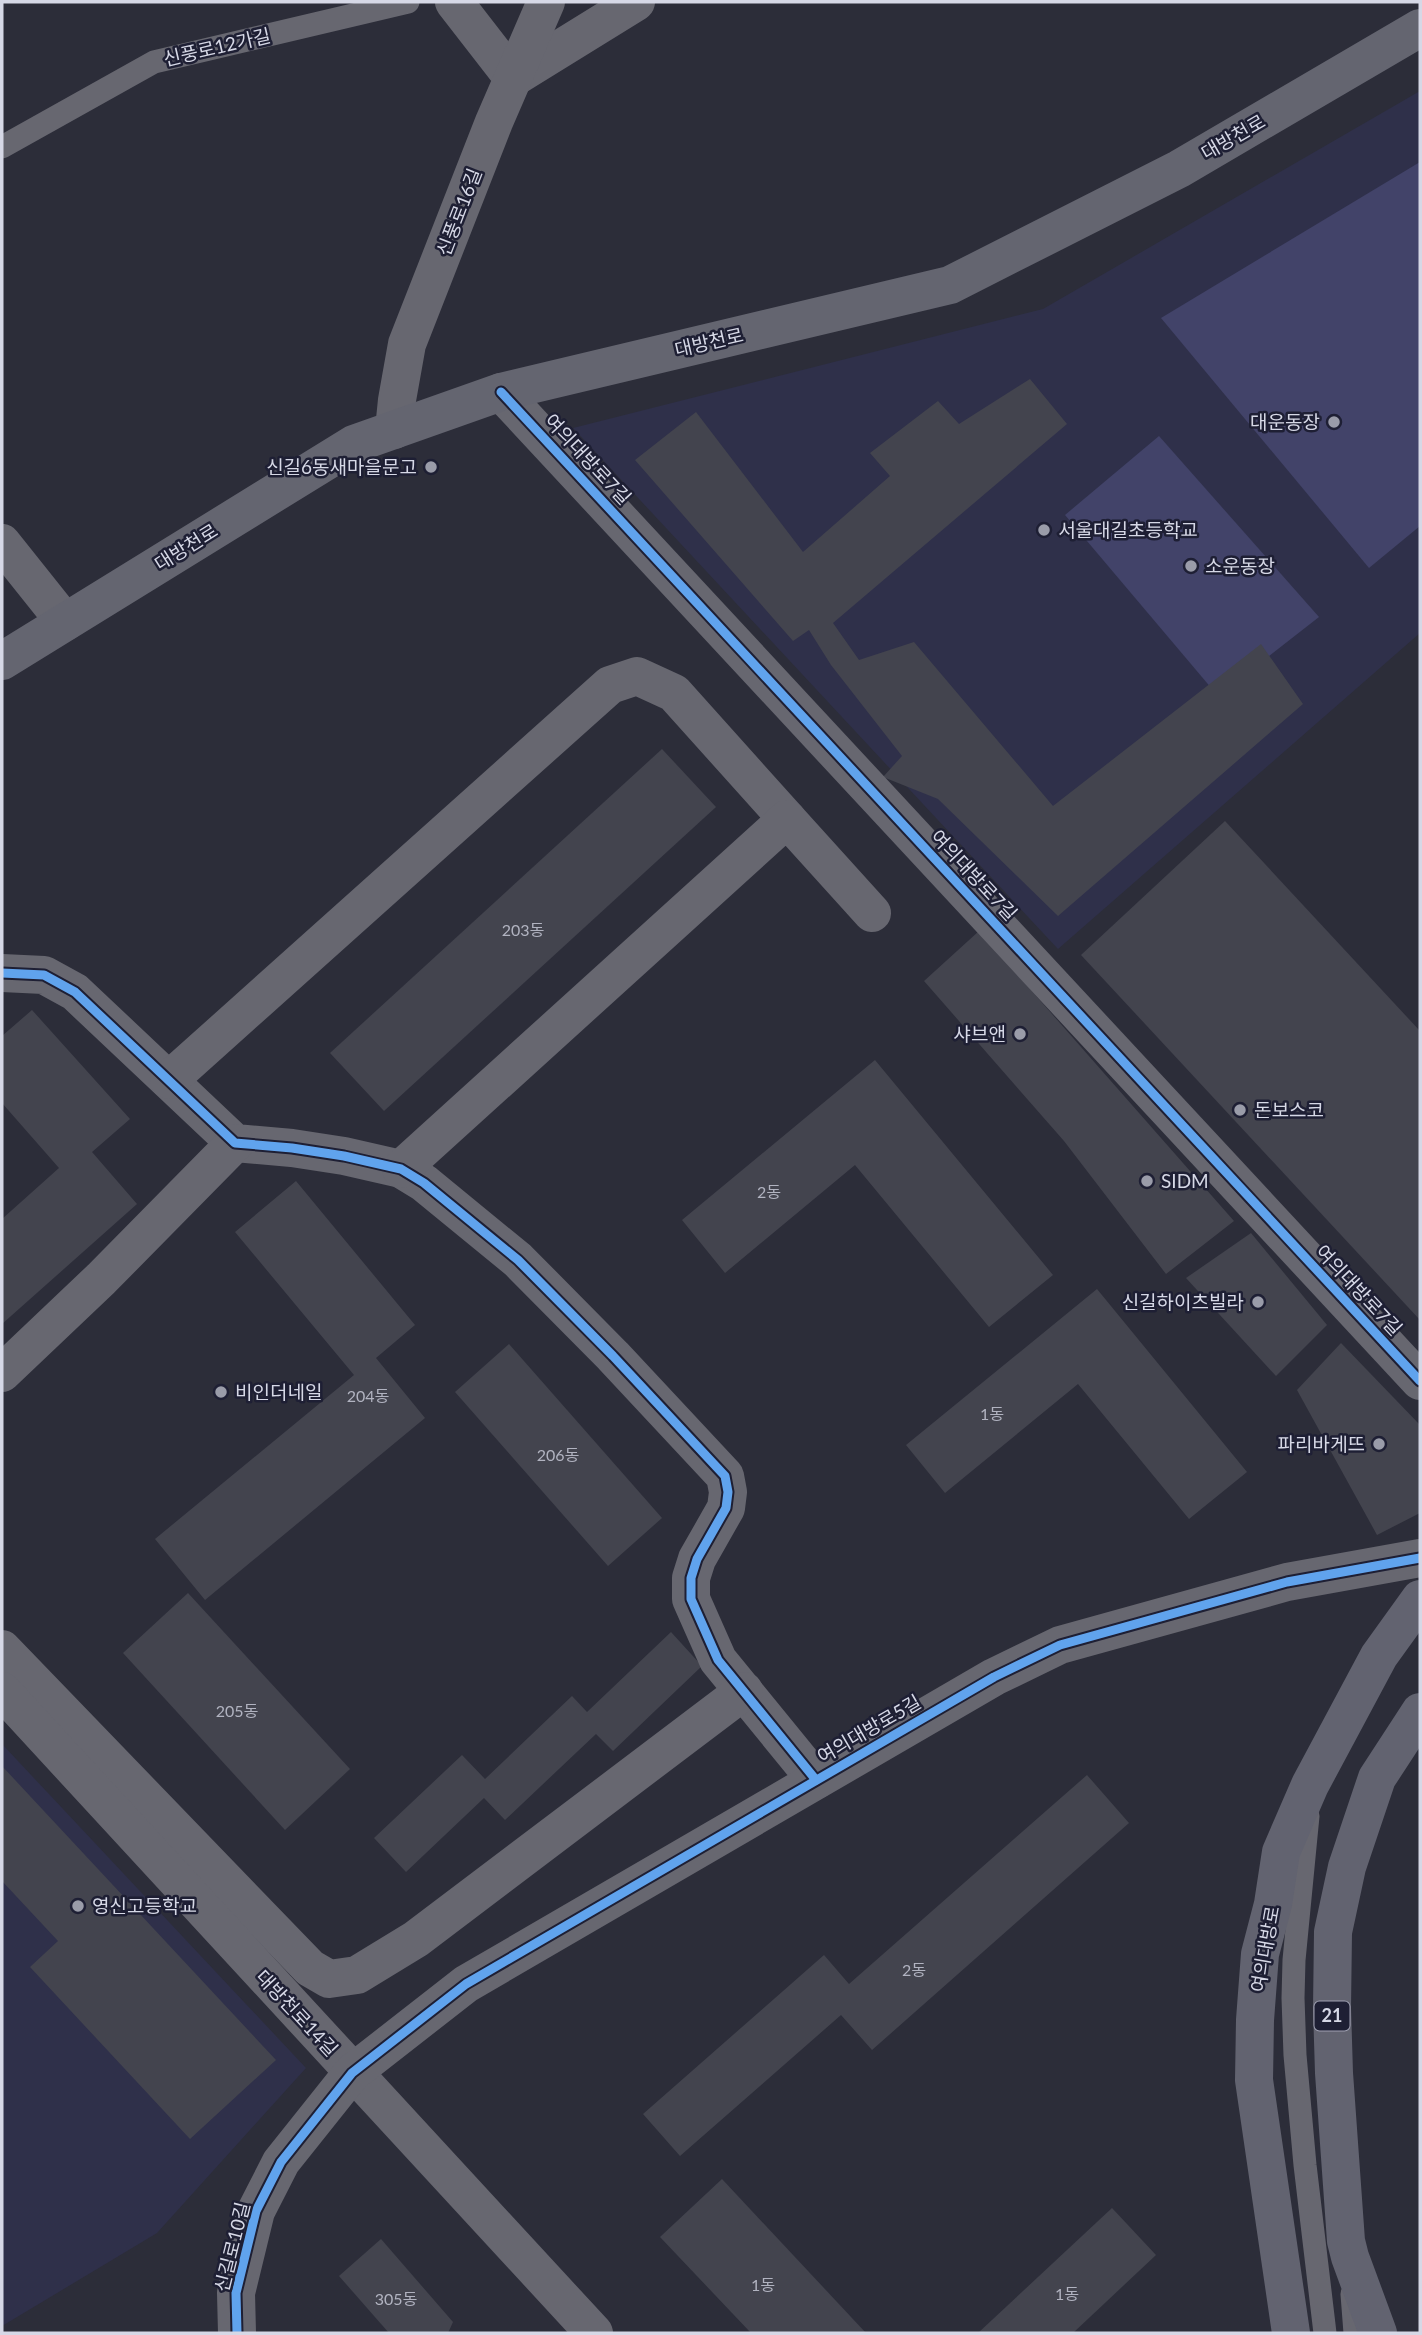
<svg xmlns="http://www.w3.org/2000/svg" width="1422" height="2335" font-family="Lato,'Noto Sans KR',sans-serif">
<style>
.built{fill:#2f304a}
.green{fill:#424369}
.building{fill:#43444e}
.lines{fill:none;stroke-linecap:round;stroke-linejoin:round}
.service{stroke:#676770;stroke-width:23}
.minor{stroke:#676770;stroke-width:38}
.secondary{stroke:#646570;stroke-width:38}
.primary{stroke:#626370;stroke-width:38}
.cycleway-casing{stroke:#1e1f34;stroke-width:13}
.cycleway{stroke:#60a3ed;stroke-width:9}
.poi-dot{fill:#9a9ca9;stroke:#1e1f34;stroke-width:2.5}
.labels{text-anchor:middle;stroke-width:5;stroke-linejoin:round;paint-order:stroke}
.number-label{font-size:16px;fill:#b1b3c0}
.shield{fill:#1e1f34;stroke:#9fa0b1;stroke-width:2}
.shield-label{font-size:18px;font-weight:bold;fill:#d6d8e6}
.street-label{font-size:19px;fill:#d6d8e6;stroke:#1e1f34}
.poi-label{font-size:19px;fill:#d6d8e6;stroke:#1e1f34;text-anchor:start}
</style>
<rect width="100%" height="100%" fill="#2c2d39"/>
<g class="built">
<polygon points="1420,91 1420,633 1058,949 573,428 1043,309"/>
<polygon points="2,1744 306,2068 157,2233 2,2326"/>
</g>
<g class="green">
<polygon points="1420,162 1420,526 1369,568 1161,318"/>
<polygon points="1159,436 1319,617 1218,696 1065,515"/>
</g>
<g class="building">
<polygon points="1030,379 1067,424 833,623 859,660 914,642 1053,806 1261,644 1303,704 1058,916 938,799 883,777 902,756 831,665 809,630 793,641 635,460 696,412 803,552 890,476 870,453 938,401 959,424"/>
<polygon points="662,749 716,807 384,1111 330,1053"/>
<polygon points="1225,821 1420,1031 1420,1320 1081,955"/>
<polygon points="979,931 1234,1221 1166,1274 1064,1141 924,981"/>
<polygon points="32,1010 130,1119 92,1152 137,1204 2,1324 2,1219 59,1168 2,1103 2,1036"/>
<polygon points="875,1060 1053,1275 989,1327 855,1165 725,1273 682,1220"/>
<polygon points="296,1181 415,1325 376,1358 425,1418 205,1600 155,1539 354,1375 235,1232"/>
<polygon points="1251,1233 1327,1325 1276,1376 1186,1278"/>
<polygon points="1097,1289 1247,1472 1189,1519 1078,1384 945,1493 906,1445"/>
<polygon points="1341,1343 1420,1425 1420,1513 1377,1535 1297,1390"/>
<polygon points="509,1344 662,1518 608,1566 455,1392"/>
<polygon points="188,1593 350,1769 285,1830 123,1653"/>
<polygon points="671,1632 702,1666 613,1751 596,1734 505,1820 484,1798 406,1872 374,1838 462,1755 485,1779 572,1696 587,1712"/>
<polygon points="2,1766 276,2060 190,2139 30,1967 58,1941 2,1881"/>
<polygon points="1087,1775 1129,1823 872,2050 841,2015 680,2156 643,2114 824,1955 849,1984"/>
<polygon points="722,2179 866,2333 751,2333 660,2237"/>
<polygon points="1112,2208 1156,2255 1073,2333 978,2333"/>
<polygon points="381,2239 453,2322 448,2333 389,2333 339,2276"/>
</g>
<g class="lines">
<g class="service">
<polyline points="2,147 154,62 408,2"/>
<polyline points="1308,1816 1294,1960 1293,1998 1295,2055 1305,2165 1325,2333"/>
<polyline points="1352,2294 1355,2333"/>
</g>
<g class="minor">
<polyline points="454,2 513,78 636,2"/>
<polyline points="501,392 1420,1381"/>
<polyline points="394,430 397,400 407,344 494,122 546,2"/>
<polyline points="2,543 65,622"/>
<polyline points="2,973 44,975 75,992 235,1143 292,1148 344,1156 401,1169 424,1183 518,1260 613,1356 725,1476 728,1492 726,1508 697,1559 691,1578 691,1599 718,1660 816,1780"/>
<polyline points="169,1080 610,685 637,676 674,693 787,819"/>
<polyline points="401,1169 787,819 872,913"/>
<polyline points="2,1373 101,1279 235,1143"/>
<polyline points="2,1649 310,1968 329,1979 357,1975 416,1939 744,1691"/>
<polyline points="2,1691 594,2333"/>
<polyline points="237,2333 236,2293 256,2211 281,2162 352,2073 466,1984 994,1677 1060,1645 1287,1582 1420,1558"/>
</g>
<polyline class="secondary" points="2,661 354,444 501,392 950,285 1179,169 1420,28"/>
<g class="primary">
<polyline points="1291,2333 1254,2080 1255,2020 1260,1954 1273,1904 1281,1852 1310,1785 1379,1656 1420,1599"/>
<polyline points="1378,2333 1350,2257 1346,2241 1334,2073 1332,2008 1333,1932 1347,1867 1377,1778 1420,1712"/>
</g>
<g class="cycleway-casing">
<g id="cycleway">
<polyline points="501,392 1420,1381"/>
<polyline points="2,973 44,975 75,992 235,1143 292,1148 344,1156 401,1169 424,1183 518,1260 613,1356 725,1476 728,1492 726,1508 697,1559 691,1578 691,1599 718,1660 816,1780"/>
<polyline points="237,2333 236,2293 256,2211 281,2162 352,2073 466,1984 994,1677 1060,1645 1287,1582 1420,1558"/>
</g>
</g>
<use href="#cycleway" class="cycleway"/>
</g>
<g class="poi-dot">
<circle cx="1334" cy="422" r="7"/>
<circle cx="431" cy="467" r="7"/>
<circle cx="1044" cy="530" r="7"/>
<circle cx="1191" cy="566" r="7"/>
<circle cx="1020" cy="1034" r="7"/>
<circle cx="1240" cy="1110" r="7"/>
<circle cx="1147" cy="1181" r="7"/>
<circle cx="1258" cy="1302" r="7"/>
<circle cx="221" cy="1392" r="7"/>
<circle cx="1379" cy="1444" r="7"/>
<circle cx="78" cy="1906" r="7"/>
</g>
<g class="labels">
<g class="number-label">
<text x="523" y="936">203동</text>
<text x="769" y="1198">2동</text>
<text x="368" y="1402">204동</text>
<text x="992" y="1420">1동</text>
<text x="558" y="1461">206동</text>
<text x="237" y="1717">205동</text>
<text x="914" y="1976">2동</text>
<text x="763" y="2291">1동</text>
<text x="1067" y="2300">1동</text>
<text x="396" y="2305">305동</text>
</g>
<rect class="shield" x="1314.5" y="2001.5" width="35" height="29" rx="5"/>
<g class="shield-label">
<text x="1332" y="2022">21</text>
</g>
<g class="street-label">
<text transform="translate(217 47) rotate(-13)" y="7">신풍로12가길</text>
<text transform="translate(1233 137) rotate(-30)" y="7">대방천로</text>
<text transform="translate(459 212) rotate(-69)" y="7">신풍로16길</text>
<text transform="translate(709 342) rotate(-13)" y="7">대방천로</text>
<text transform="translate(588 459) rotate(47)" y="7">여의대방로7길</text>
<text transform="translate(186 547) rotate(-32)" y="7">대방천로</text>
<text transform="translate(974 875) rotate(47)" y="7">여의대방로7길</text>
<text transform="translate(1359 1290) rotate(47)" y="7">여의대방로7길</text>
<text transform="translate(869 1729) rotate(-30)" y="7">여의대방로5길</text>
<text transform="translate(1265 1949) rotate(-80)" y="7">여의대방로</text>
<text transform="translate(297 2013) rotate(47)" y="7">대방천로14길</text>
<text transform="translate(232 2247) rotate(-76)" y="7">신길로10길</text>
</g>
<g class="poi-label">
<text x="1320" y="429" text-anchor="end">대운동장</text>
<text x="417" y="474" text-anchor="end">신길6동새마을문고</text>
<text x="1058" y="537">서울대길초등학교</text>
<text x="1205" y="573">소운동장</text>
<text x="1006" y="1041" text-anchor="end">샤브앤</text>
<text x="1254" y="1117">돈보스코</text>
<text x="1161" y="1188">SIDM</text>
<text x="1244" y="1309" text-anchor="end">신길하이츠빌라</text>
<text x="235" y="1399">비인더네일</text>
<text x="1365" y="1451" text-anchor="end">파리바게뜨</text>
<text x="92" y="1913">영신고등학교</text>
</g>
</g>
<rect width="1422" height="2335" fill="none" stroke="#d6d8e6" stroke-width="7"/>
</svg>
